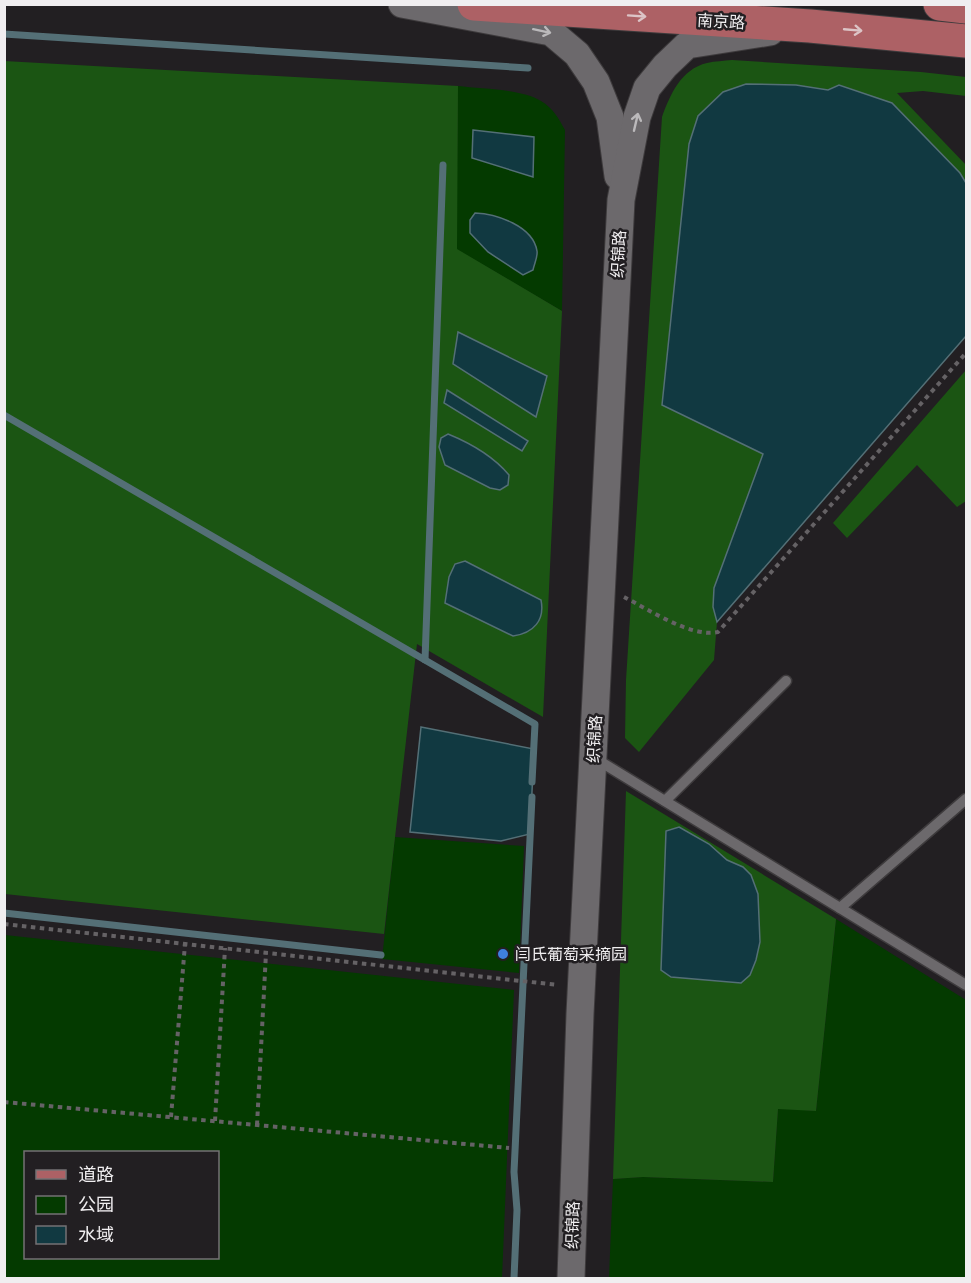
<svg xmlns="http://www.w3.org/2000/svg" width="971" height="1283" font-family="'Noto Sans','Noto Sans SC',sans-serif">
<style>
.green{fill:#043a00;fill-rule:evenodd}
.forest{fill:#1b5513}
.water{fill:#113941;stroke:#546f76;stroke-width:1.5}
.lines{fill:none;stroke-linecap:round;stroke-linejoin:round}
.stream{stroke:#546f76;stroke-width:7}
.service-casing{stroke:#3e3b3d;stroke-width:13}
.tertiary-casing{stroke:#3e3b3d;stroke-width:29}
.primary-casing{stroke:#3e3b3d;stroke-width:35}
.path{stroke:#656265;stroke-width:4;stroke-dasharray:4.5 4.5;stroke-linecap:butt}
.service{stroke:#6c696c;stroke-width:10}
.tertiary{stroke:#6c696c;stroke-width:27}
.primary{stroke:#ad6165;stroke-width:33}
.oneway{stroke:#dcc4c6}
.oneway2{stroke:#bbb9bb}
.shop-dot{fill:#3f7fe0;stroke:#221f22;stroke-width:2}
.labels{text-anchor:middle;stroke-width:5;stroke-linejoin:round;paint-order:stroke}
.street-label{font-size:16px;fill:#f0eef0;stroke:#221f22}
.poi-label{font-size:16px;fill:#f0eef0;stroke:#221f22;text-anchor:start}
</style>
<rect width="100%" height="100%" fill="#221f22"/>
<g class="green">
<path d="M458 86C482 89 522 89 541 101 553 108 559 119 565 130L562 311 456 249Z"/>
<polygon points="395,837 524,846 519,973 382,959"/>
<polygon points="836,919 966,1000 966,1278 609,1278 613,1179 643,1177 773,1182 778,1108 816,1111"/>
<path d="M5 935 514 990 502 1278H5ZM26 1152H218V1258H26Z"/>
</g>
<g class="forest">
<path d="M732 60 921 72 966 77V96L923 91 897 93 966 165V336L717 622 714 660 639 752 625 738 626 680 662 117C670 95 681 69 707 63 715 61 724 61 732 60Z"/>
<polygon points="4,61 458,86 457,249 562,311 543,717 417,644 384,934 5,894"/>
<polygon points="966,370 966,501 957,507 917,465 847,538 833,523"/>
<polygon points="626,791 836,919 816,1111 778,1109 773,1182 643,1177 613,1179"/>
</g>
<g class="water">
<polygon points="746,84 796,85 828,90 839,85 892,103 960,173 966,183 966,336 717,622 713,607 714,588 763,454 662,405 689,144 698,116 723,92"/>
<polygon points="473,130 534,137 533,177 472,158"/>
<path d="M475 213C497 214 533 226 537 251 538 257 534 264 533 270L523 275 488 252 470 233V220Z"/>
<polygon points="458,332 547,376 536,417 453,364"/>
<polygon points="447,390 528,441 522,451 444,403"/>
<path d="M448 434C470 443 494 457 509 475L508 485 500 490 490 488 445 465 439 447 441 438Z"/>
<path d="M465 561 541 600C545 620 534 633 513 636L445 603 449 577 455 564Z"/>
<polygon points="421,727 534,749 530,834 501,841 410,832"/>
<polygon points="679,827 709,844 727,860 743,867 751,875 758,894 760,942 756,960 750,975 741,983 671,977 661,970 666,831"/>
</g>
<g class="lines">
<g class="stream">
<polyline points="4,34 528,68"/>
<polyline points="4,415 535,724 532,782"/>
<polyline points="425,660 443,165"/>
<polyline points="4,913 381,955"/>
<polyline points="514,1278 517,1210 514,1172 532,797"/>
</g>
<g class="service-casing">
<g id="service">
<polyline points="596,759 966,985"/>
<polyline points="665,801 786,681"/>
<polyline points="840,908 966,799"/>
</g>
</g>
<g class="tertiary-casing">
<g id="tertiary">
<polyline points="402,4 551,32 577,54 596,82 610,117 618,176"/>
<polyline points="571,1278 580,1014 621,200 637,117 647,88 665,66 687,45 770,32"/>
</g>
</g>
<g class="primary-casing">
<g id="primary">
<polyline points="474,4 810,26 966,41"/>
<polyline points="940,4 966,7"/>
</g>
</g>
<g class="path">
<path d="M624 597C648 609 691 638 718 632L966 353"/>
<polyline points="4,924 558,985"/>
<polyline points="4,1102 509,1148"/>
<polyline points="171,1117 185,944"/>
<polyline points="215,1121 225,948"/>
<polyline points="257,1125 266,953"/>
</g>
<use href="#service" class="service"/>
<use href="#tertiary" class="tertiary"/>
<use href="#primary" class="primary"/>
</g>
<defs><path id="oneway-shaft" d="M-6 0H5M1.5-3L5.5 0L1.5 3" fill="none" stroke-width="1.6" stroke-linecap="round" stroke-linejoin="round" transform="scale(1.5)"/></defs>
<g class="oneway">
<use href="#oneway-shaft" transform="translate(637 16) rotate(4)"/>
<use href="#oneway-shaft" transform="translate(853 30) rotate(5)"/>
</g>
<g class="oneway2">
<use href="#oneway-shaft" transform="translate(542 31) rotate(12)"/>
<use href="#oneway-shaft" transform="translate(636 122) rotate(-77)"/>
</g>
<circle class="shop-dot" cx="503" cy="954" r="6"/>
<g class="labels">
<g class="street-label">
<text transform="translate(721 21) rotate(3)" y="6">南京路</text>
<text transform="translate(618 254) rotate(-87)" y="6">织锦路</text>
<text transform="translate(594 739) rotate(-87)" y="6">织锦路</text>
<text transform="translate(572 1225) rotate(-88)" y="6">织锦路</text>
</g>
<g class="poi-label">
<text x="515" y="960">闫氏葡萄采摘园</text>
</g>
</g>
<rect width="971" height="1283" fill="none" stroke="#f0eef0" stroke-width="12"/>
<rect x="24" y="1151" width="195" height="108" fill="#221f22" stroke="#747274" stroke-width="1.5"/>
<rect x="36" y="1170" width="30" height="9" fill="#ad6165" stroke="#747274" stroke-width="1.5"/>
<text x="78" y="1181" font-size="18" fill="#f0eef0">道路</text>
<rect x="36" y="1196" width="30" height="18" fill="#043a00" stroke="#747274" stroke-width="1.5"/>
<text x="78" y="1211" font-size="18" fill="#f0eef0">公园</text>
<rect x="36" y="1226" width="30" height="18" fill="#113941" stroke="#747274" stroke-width="1.5"/>
<text x="78" y="1241" font-size="18" fill="#f0eef0">水域</text>
</svg>
